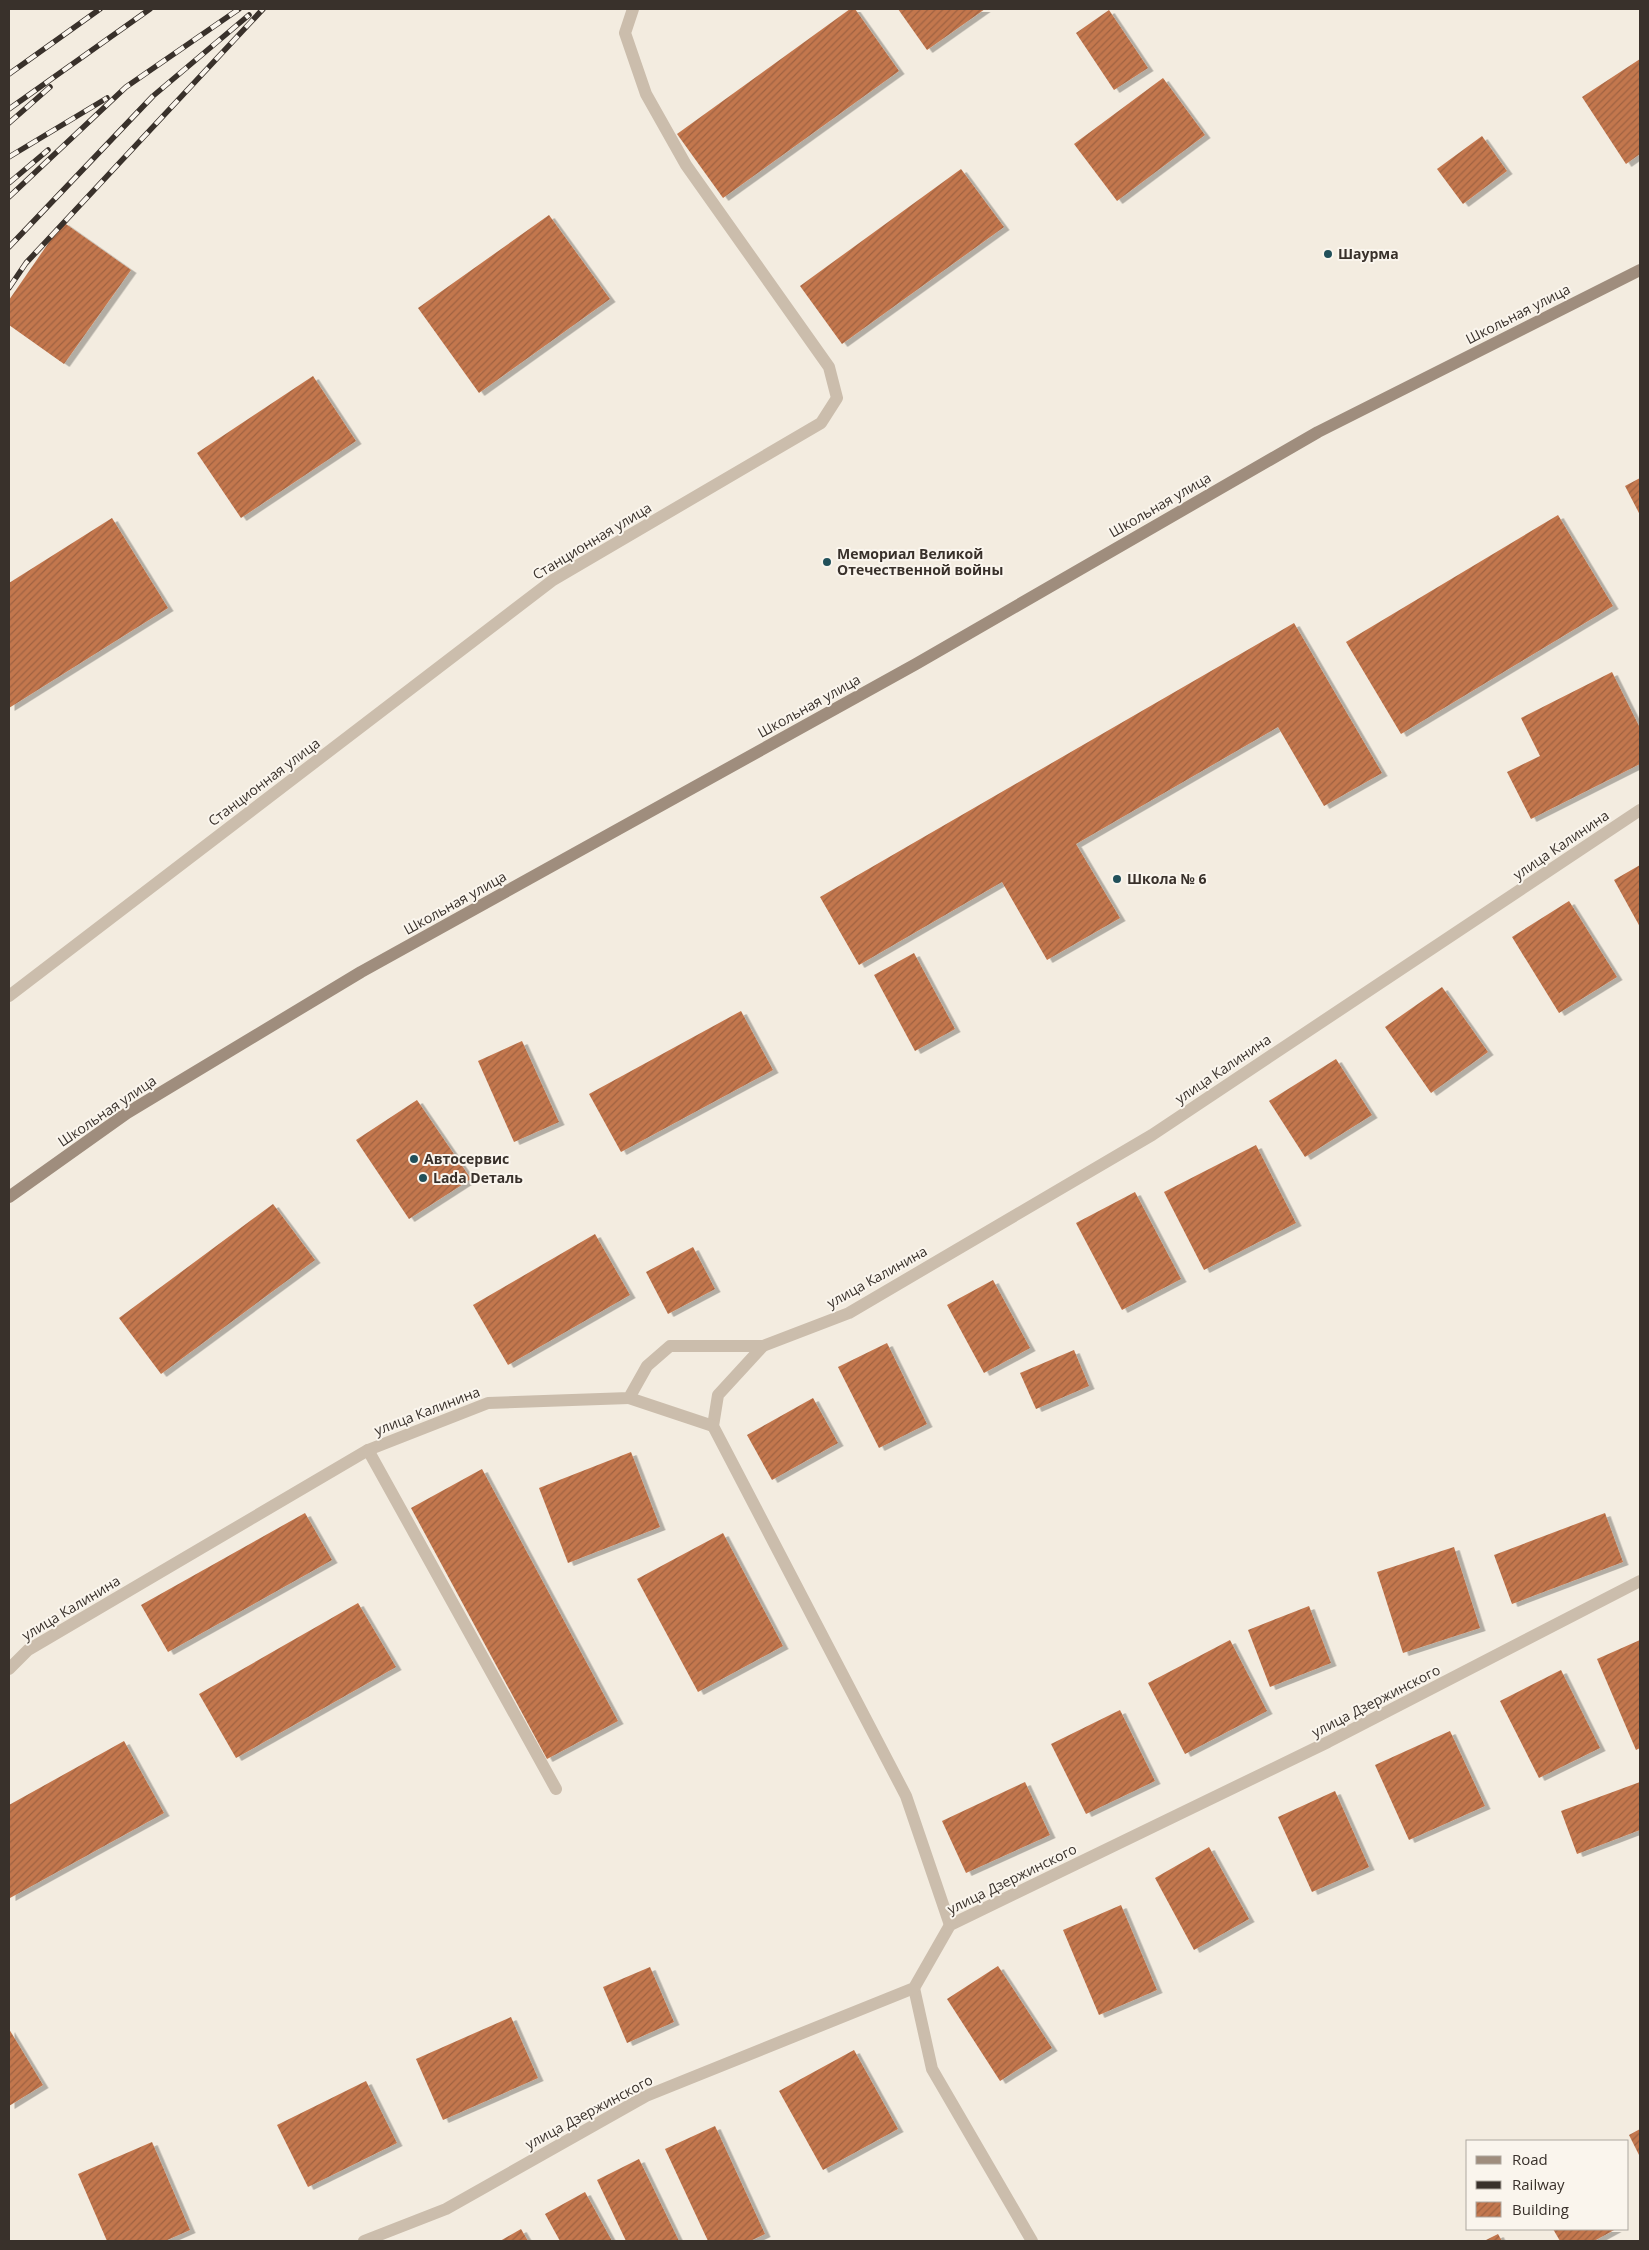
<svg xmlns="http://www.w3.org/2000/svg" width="1649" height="2250" font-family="'Open Sans',sans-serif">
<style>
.building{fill:url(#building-hatch);filter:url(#shadow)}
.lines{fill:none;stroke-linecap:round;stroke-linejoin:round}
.service{stroke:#cbbdac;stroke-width:12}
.minor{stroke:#cbbdac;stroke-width:12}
.secondary{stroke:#9f8d7d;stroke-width:12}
.rail-casing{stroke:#39312b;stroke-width:5.5}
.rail{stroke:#faf5ed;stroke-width:4;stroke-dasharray:11;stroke-linecap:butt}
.poi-dot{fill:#21505a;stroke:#faf5ed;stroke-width:2}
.labels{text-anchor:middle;stroke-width:4;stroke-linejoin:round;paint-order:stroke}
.poi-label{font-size:14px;font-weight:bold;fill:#39312b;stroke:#faf5ed;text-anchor:start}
.street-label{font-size:14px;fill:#39312b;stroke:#faf5ed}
</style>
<defs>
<pattern id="building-hatch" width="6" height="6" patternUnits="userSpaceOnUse" patternTransform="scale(1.25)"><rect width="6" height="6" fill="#c3774e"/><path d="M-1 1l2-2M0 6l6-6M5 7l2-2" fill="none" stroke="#9f6241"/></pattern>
<filter id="shadow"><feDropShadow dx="5.5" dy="3" stdDeviation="0" flood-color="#0004"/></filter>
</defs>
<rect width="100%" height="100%" fill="#f3ece0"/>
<g class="building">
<polygon points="850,9 855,9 899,71 723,198 677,134"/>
<polygon points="898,9 985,9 927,50"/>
<polygon points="1109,10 1148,68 1114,90 1076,33"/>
<polygon points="1640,59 1640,154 1626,164 1582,97"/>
<polygon points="1163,78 1205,135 1117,201 1074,144"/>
<polygon points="1482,136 1507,171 1463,204 1437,169"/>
<polygon points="961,169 1004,227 842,344 800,286"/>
<polygon points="549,215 610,299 479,393 418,308"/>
<polygon points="63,222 131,270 64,364 9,325 9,300"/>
<polygon points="313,376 356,441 241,518 197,453"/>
<polygon points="1640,478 1640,515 1625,486"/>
<polygon points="1558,515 1613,606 1401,734 1346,642"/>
<polygon points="112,518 168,608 9,708 9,583"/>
<polygon points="1294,623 1382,773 1324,806 1278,727 1076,844 1120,918 1047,960 1002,882 859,965 820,897"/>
<polygon points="1612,672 1640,728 1640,764 1531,819 1507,772 1540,756 1521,718"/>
<polygon points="1640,865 1640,927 1614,880"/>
<polygon points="1569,901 1617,977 1559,1013 1512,937"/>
<polygon points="914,953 955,1029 915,1051 874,975"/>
<polygon points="1442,987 1488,1052 1431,1093 1385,1027"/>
<polygon points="741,1011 773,1070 621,1152 589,1094"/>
<polygon points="522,1041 559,1122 514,1142 478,1061"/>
<polygon points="1336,1059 1372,1115 1305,1157 1269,1101"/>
<polygon points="417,1100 471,1179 409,1219 356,1140"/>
<polygon points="1256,1145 1296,1223 1204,1270 1164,1192"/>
<polygon points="1135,1192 1181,1279 1122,1310 1076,1223"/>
<polygon points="273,1204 315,1260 161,1374 119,1318"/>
<polygon points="595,1234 630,1295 508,1365 473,1305"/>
<polygon points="693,1247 715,1289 668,1314 646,1272"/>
<polygon points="993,1280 1030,1348 984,1373 947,1305"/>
<polygon points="887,1343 927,1424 879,1448 838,1367"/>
<polygon points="1074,1350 1089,1386 1036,1409 1020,1373"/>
<polygon points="813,1398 838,1443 772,1480 747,1435"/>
<polygon points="631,1452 660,1527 568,1563 539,1488"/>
<polygon points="482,1469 618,1721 547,1759 411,1508"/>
<polygon points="305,1513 332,1560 168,1652 141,1605"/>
<polygon points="1605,1513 1623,1562 1512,1604 1494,1555"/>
<polygon points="723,1533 783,1646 698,1692 637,1579"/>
<polygon points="1454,1547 1480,1628 1403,1653 1377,1572"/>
<polygon points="358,1603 396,1667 236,1758 199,1694"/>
<polygon points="1309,1606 1331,1663 1270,1687 1248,1630"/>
<polygon points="1230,1640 1267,1711 1185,1754 1148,1683"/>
<polygon points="1640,1640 1640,1748 1636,1750 1597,1659"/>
<polygon points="1561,1670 1600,1748 1539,1778 1500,1701"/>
<polygon points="1120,1710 1155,1781 1086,1814 1051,1744"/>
<polygon points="1450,1731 1485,1806 1409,1840 1375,1765"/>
<polygon points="124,1741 164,1813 10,1898 9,1805"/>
<polygon points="1025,1782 1050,1835 966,1873 942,1821"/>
<polygon points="1640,1782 1640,1830 1577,1854 1561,1811"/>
<polygon points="1335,1791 1369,1867 1312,1892 1278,1817"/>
<polygon points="1209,1847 1249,1919 1194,1950 1155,1878"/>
<polygon points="1121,1905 1157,1990 1099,2015 1063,1930"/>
<polygon points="998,1966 1052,2048 1000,2081 947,1999"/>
<polygon points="650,1967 674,2022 627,2043 603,1987"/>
<polygon points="511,2017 538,2078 443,2120 416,2059"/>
<polygon points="9,2029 43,2085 9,2106"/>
<polygon points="854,2050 898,2129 823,2170 779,2091"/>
<polygon points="366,2081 397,2143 308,2187 277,2125"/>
<polygon points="715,2126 765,2234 750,2241 708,2241 665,2149"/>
<polygon points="1640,2129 1640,2157 1629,2135"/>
<polygon points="152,2142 190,2230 165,2241 107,2241 78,2174"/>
<polygon points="639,2159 679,2241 626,2241 597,2180"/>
<polygon points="585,2192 612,2241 560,2241 545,2214"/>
<polygon points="521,2229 528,2241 500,2241"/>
<polygon points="1553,2229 1616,2229 1594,2241 1560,2241"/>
<polygon points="1498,2234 1502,2241 1484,2241"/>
</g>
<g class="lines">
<polyline class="service" points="368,1450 556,1789"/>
<g class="minor">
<polyline points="9,996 553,580 821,423 837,398 829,367 686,165 646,94 625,33 633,9"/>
<polyline points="763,1346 718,1395 713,1426 906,1796 950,1925"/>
<polyline points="629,1398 713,1426"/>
<polyline points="9,1669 28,1650 368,1450 488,1403 629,1398 647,1366 670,1346 763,1346 849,1313 1152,1135 1640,810"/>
<polyline points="914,1988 932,2069 1032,2241"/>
<polyline points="364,2241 446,2209 646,2096 914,1988 950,1925 1328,1742 1640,1581"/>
</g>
<polyline class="secondary" points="9,1197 127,1113 361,972 916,664 1318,432 1640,270"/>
<g class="rail-casing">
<g id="rail">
<polyline points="9,74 100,9"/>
<polyline points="9,109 150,9"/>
<polyline points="9,123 50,87"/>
<polyline points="9,157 107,98"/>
<polyline points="9,183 48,150"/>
<polyline points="9,197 126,87 239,9"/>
<polyline points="9,247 153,96 249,15"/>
<polyline points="9,288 26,263 263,9"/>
</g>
</g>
<use href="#rail" class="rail"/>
</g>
<g class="poi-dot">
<circle cx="1328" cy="254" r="5"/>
<circle cx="827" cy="562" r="5"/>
<circle cx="1117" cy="879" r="5"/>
<circle cx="414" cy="1159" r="5"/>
<circle cx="423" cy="1178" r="5"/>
</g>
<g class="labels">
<g class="poi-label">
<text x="1338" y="259">Шаурма</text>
<text x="837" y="559">Мемориал Великой<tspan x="837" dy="16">Отечественной войны</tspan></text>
<text x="1127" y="884">Школа № 6</text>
<text x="424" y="1164">Автосервис</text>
<text x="433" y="1183">Lada Dеталь</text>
</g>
<g class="street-label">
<text transform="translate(1518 314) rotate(-27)" y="5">Школьная улица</text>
<text transform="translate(1160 505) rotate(-30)" y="5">Школьная улица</text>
<text transform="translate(592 541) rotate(-31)" y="5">Станционная улица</text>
<text transform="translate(809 706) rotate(-29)" y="5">Школьная улица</text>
<text transform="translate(264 782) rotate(-37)" y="5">Станционная улица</text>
<text transform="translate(1561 845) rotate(-34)" y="5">улица Калинина</text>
<text transform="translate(455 903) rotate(-29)" y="5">Школьная улица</text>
<text transform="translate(1223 1069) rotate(-34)" y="5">улица Калинина</text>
<text transform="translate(107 1111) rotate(-34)" y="5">Школьная улица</text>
<text transform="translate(877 1277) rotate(-29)" y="5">улица Калинина</text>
<text transform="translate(427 1411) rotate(-21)" y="5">улица Калинина</text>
<text transform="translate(71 1608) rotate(-31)" y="5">улица Калинина</text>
<text transform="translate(1376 1701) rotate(-27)" y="5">улица Дзержинского</text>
<text transform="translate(1012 1879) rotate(-26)" y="5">улица Дзержинского</text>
<text transform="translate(589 2112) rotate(-28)" y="5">улица Дзержинского</text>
</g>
</g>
<rect width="1649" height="2250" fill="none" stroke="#39312b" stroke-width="20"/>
<rect x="1466" y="2140" width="162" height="90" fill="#faf5ed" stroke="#ada79f"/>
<rect x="1476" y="2156" width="25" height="8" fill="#9f8d7d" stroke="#ada79f"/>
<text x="1512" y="2165" font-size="15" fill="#39312b">Road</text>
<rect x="1476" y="2181" width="25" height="8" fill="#39312b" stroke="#ada79f"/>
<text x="1512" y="2190" font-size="15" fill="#39312b">Railway</text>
<rect x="1476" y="2202" width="25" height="15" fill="url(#building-hatch)" stroke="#ada79f"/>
<text x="1512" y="2215" font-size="15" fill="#39312b">Building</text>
</svg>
